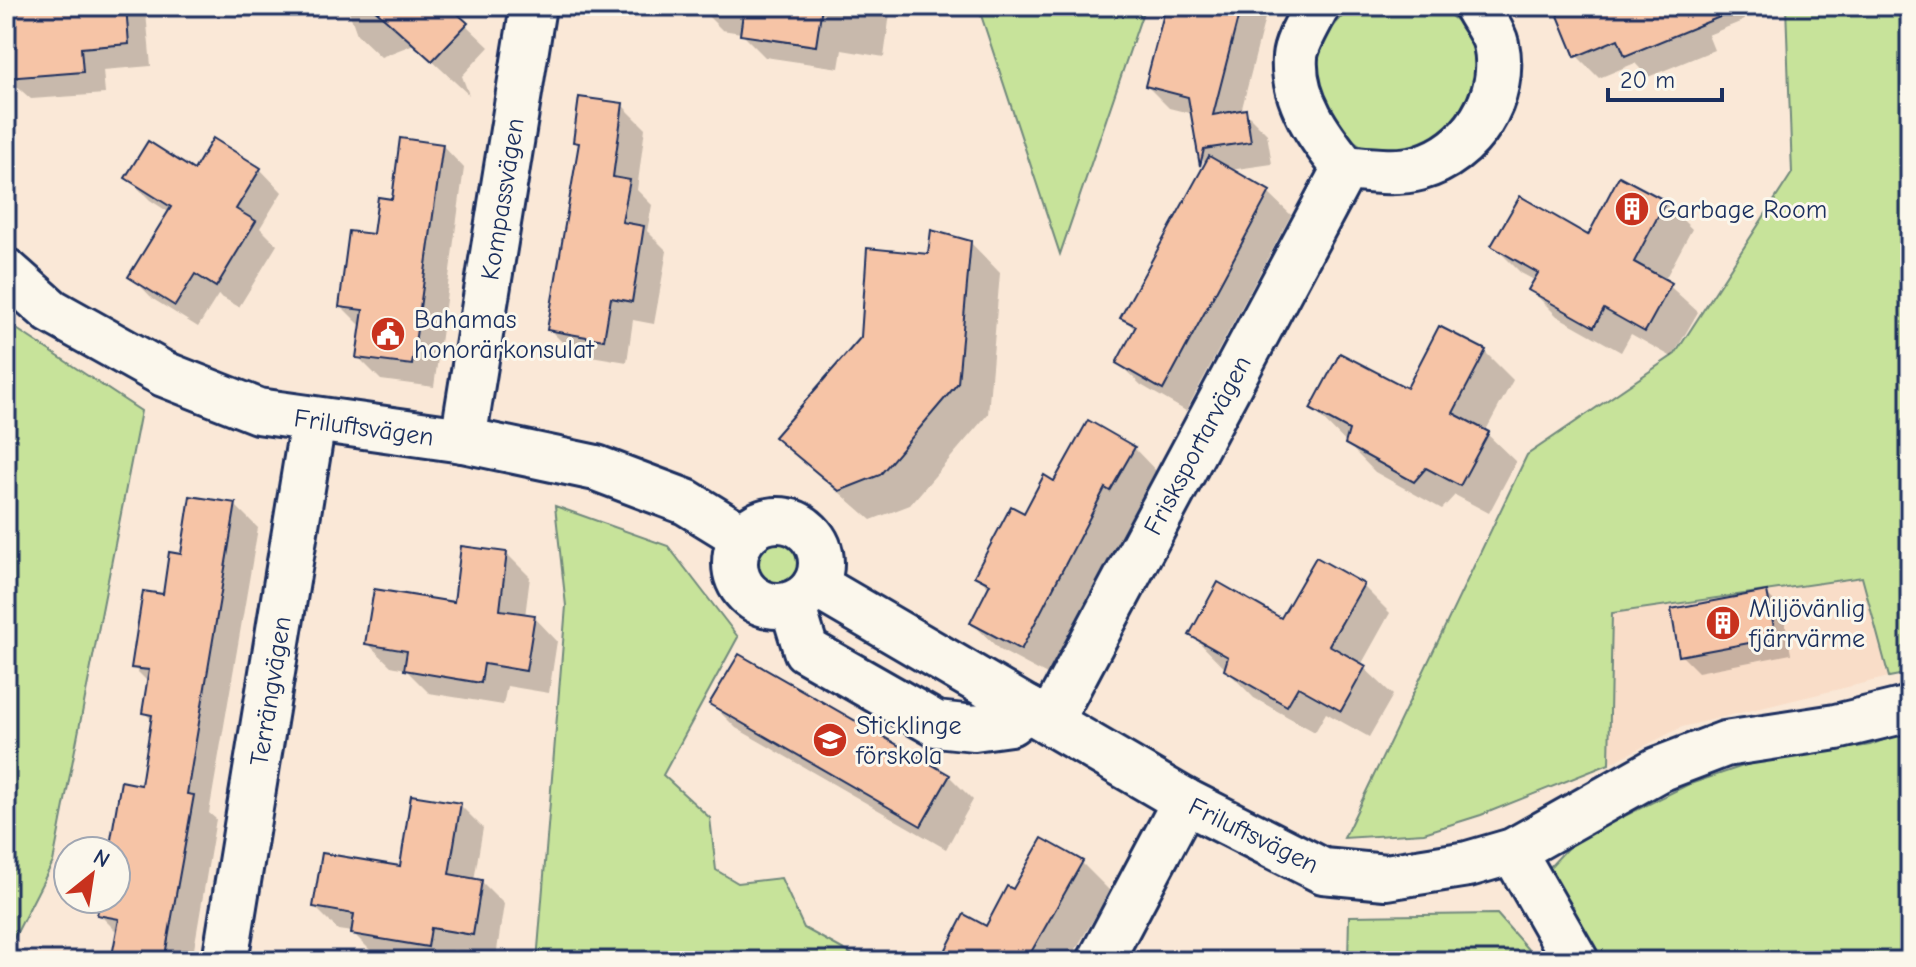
<svg xmlns="http://www.w3.org/2000/svg" width="1916" height="967" font-family="'Comic Neue',sans-serif">
<style>
.built{fill:#f9ddc8}
.green{fill:#c7e39a;stroke:#71897c;stroke-width:2}
.shadow{fill:#0003}
.building{fill:#f6c4a6;stroke:#1b2f5e;stroke-width:2}
.lines{fill:none;stroke-linecap:round;stroke-linejoin:round}
.minor-casing{stroke:#1b2f5e;stroke-width:50}
.minor{stroke:#fbf7ec;stroke-width:44}
.labels{text-anchor:middle;stroke-width:6;stroke-linejoin:round;paint-order:stroke}
.street-label{font-size:26px;fill:#1b2f5e;stroke:#fbf7ec}
.poi-label{font-size:26px;fill:#1b2f5e;stroke:#fbf7ec;text-anchor:start}
</style>
<rect width="100%" height="100%" fill="#fae8d7"/>
<filter id="ink" filterUnits="userSpaceOnUse"><feTurbulence type="fractalNoise" baseFrequency=".0125" numOctaves="2"/><feDisplacementMap in="SourceGraphic" scale="16" xChannelSelector="R" yChannelSelector="G"/><feConvolveMatrix kernelMatrix="1 2 1 2 8 2 1 2 1" color-interpolation-filters="sRGB"/></filter>
<g filter="url(#ink)">
<polygon class="built" points="1863,577 1889,677 1682,727 1609,764 1612,613"/>
<g class="green">
<polygon points="978,6 1145,6 1060,254"/>
<polygon points="1356,6 1439,6 1463,26 1475,50 1478,76 1473,103 1440,143 1388,154 1363,147 1341,132 1317,85 1318,59 1327,34 1344,14"/>
<polygon points="1786,6 1910,6 1910,673 1889,677 1862,577 1612,613 1609,764 1481,815 1424,833 1344,838 1527,455 1675,354 1792,173"/>
<polygon points="6,322 141,411 53,862 6,954"/>
<polygon points="555,506 668,546 738,637 663,775 710,818 716,870 738,883 781,878 804,928 864,961 537,961 566,606"/>
<circle cx="778" cy="563" r="24"/>
<polygon points="1910,730 1910,961 1591,961 1548,869 1574,841 1687,785 1749,764 1870,745"/>
<polygon points="1497,914 1538,961 1348,961 1349,916"/>
</g>
<g class="shadow">
<polygon points="6,6 139,6 146,13 151,66 103,70 105,94 31,99 6,77"/>
<polygon points="347,6 446,6 489,47 462,76 469,95 414,44 381,57 357,34"/>
<polygon points="891,6 884,57 842,50 839,68 765,57 741,33 722,30 699,7"/>
<polygon points="1168,6 1268,6 1241,112 1245,112 1267,134 1272,164 1230,170 1268,193 1291,215 1186,411 1141,385 1118,363 1136,331 1123,317 1205,168 1193,114 1169,108 1147,86"/>
<polygon points="1556,6 1739,6 1745,20 1708,35 1714,50 1648,77 1635,63 1599,78 1577,56"/>
<polygon points="622,105 645,128 637,190 652,205 647,231 667,251 654,324 633,320 627,362 573,353 550,330 580,146 575,141"/>
<polygon points="442,145 464,168 434,387 381,380 358,357 362,327 341,306 394,201"/>
<polygon points="260,169 282,192 260,228 277,245 239,307 218,295 198,327 153,299 131,276 170,213 150,200 128,178"/>
<polygon points="1620,179 1665,203 1692,229 1664,281 1698,312 1672,357 1631,334 1621,352 1557,316 1531,290 1536,281 1521,273 1494,246 1589,238"/>
<polygon points="970,242 1000,273 988,414 910,505 871,520 776,437 929,256"/>
<polygon points="1485,352 1513,380 1485,432 1516,462 1489,513 1455,495 1442,509 1375,472 1313,409 1407,391"/>
<polygon points="1134,448 1161,476 1139,517 1134,514 1049,676 1000,650 972,623 990,589 977,576 1025,515"/>
<polygon points="235,505 258,528 209,813 216,819 192,961 113,961 118,933 99,914 102,899 116,899 116,851 111,851 142,787 153,721 144,712 149,683 133,667 183,557"/>
<polygon points="507,554 530,577 525,616 534,617 557,641 549,693 507,686 503,705 429,693 405,669 391,666 367,643 455,604"/>
<polygon points="1362,585 1390,613 1361,665 1393,695 1369,737 1326,713 1315,732 1254,698 1191,634 1282,620"/>
<polygon points="1766,593 1783,610 1791,654 1698,672 1681,655"/>
<polygon points="712,704 949,776 973,800 946,849 736,728"/>
<polygon points="460,805 483,828 474,880 481,881 504,904 496,957 453,950 452,961 406,961 376,956 352,932 338,930 315,907 401,868"/>
<polygon points="1082,863 1110,891 1069,961 942,961 987,929 1013,891"/>
</g>
<g class="building">
<polygon points="6,6 126,6 129,44 81,48 83,72 6,78"/>
<polygon points="371,6 449,6 468,23 432,61"/>
<polygon points="744,6 822,6 816,46 740,35"/>
<polygon points="1166,6 1241,6 1213,115 1246,109 1251,142 1204,149 1200,166 1188,97 1145,86"/>
<polygon points="1554,6 1744,6 1744,7 1625,56 1618,39 1575,57"/>
<polygon points="579,97 623,103 613,177 630,180 622,222 644,226 632,302 611,298 604,340 547,330 579,143 573,142"/>
<polygon points="213,138 261,168 236,209 256,221 216,287 195,274 175,306 128,277 171,207 125,178 148,141 194,170"/>
<polygon points="400,138 443,144 412,365 356,358 363,310 339,307 349,231 373,234 378,197 392,199"/>
<polygon points="1209,156 1270,191 1163,390 1116,363 1136,326 1120,318"/>
<polygon points="1619,176 1666,201 1634,262 1672,283 1645,332 1604,309 1594,327 1528,290 1538,273 1491,246 1520,196 1588,235"/>
<polygon points="931,230 971,241 958,383 880,475 839,491 774,437 861,337 867,248 928,254"/>
<polygon points="1439,326 1486,350 1453,413 1489,432 1460,486 1426,468 1414,482 1345,444 1349,430 1310,409 1340,353 1407,388"/>
<polygon points="1088,420 1135,447 1110,491 1105,488 1021,650 970,623 990,584 974,576 1011,506 1024,513 1044,475 1054,481"/>
<polygon points="190,496 236,503 187,794 194,795 164,961 111,961 119,919 97,915 100,899 116,899 116,851 109,851 121,781 141,785 152,715 142,713 149,670 131,668 143,591 163,594 169,552 181,554"/>
<polygon points="461,546 507,552 500,610 535,615 526,671 484,664 481,683 404,670 407,651 365,644 374,589 454,602"/>
<polygon points="1316,557 1364,584 1329,645 1366,666 1341,711 1298,687 1287,706 1224,670 1228,657 1189,635 1218,582 1281,618"/>
<polygon points="1767,591 1776,638 1679,656 1671,609"/>
<polygon points="739,654 950,775 921,826 709,704"/>
<polygon points="411,795 461,803 449,874 482,880 473,935 431,928 428,947 351,934 354,914 313,907 322,853 400,866"/>
<polygon points="1042,838 1083,861 1026,961 940,961 964,914 986,926 1007,886 1013,889"/>
</g>
<g class="lines">
<g class="minor-casing">
<g id="minor">
<path d="M1317 6C1310 21 1296 42 1295 57 1292 100 1320 137 1345 168 1368 170 1397 174 1419 168 1471 154 1508 97 1496 44 1493 31 1482 18 1476 6"/>
<polyline points="6,271 51,311 164,374 258,411 463,440 596,468 686,502 743,537"/>
<polyline points="463,440 533,6"/>
<circle cx="778" cy="563" r="43"/>
<polyline points="815,585 1185,801 1323,871 1386,877 1468,864 1513,851 1657,770 1725,744 1836,727 1910,709"/>
<polyline points="792,604 806,650 936,724 974,728 1010,723 1028,709"/>
<polyline points="1050,721 1345,168"/>
<polyline points="1513,851 1576,961"/>
<polyline points="225,961 313,421"/>
<polyline points="1100,961 1185,801"/>
</g>
</g>
<use href="#minor" class="minor"/>
</g>
</g>
<defs>
<g id="building-disc" transform="scale(1.8)"><circle r="9.5" fill="#c8321e" stroke="#fbf7ec"/><path d="M-4-6H4V6H1V3H-1V6H-4ZM-2.5-4.3h1.7v1.8h-1.7ZM.8-4.3h1.7v1.8H.8ZM-2.5-1h1.7V.8h-1.7ZM.8-1h1.7V.8H.8Z" fill="#fff"/></g>
<g id="civic-disc" transform="scale(1.8)"><circle r="9.5" fill="#c8321e" stroke="#fbf7ec"/><path d="M-.6-6.5H3V-4.5H.6V-3L4-1V1h2V6H-6V1h2V-1L-.6-3ZM-1.2 2.5V6h2.4V2.5Z" fill="#fff"/></g>
<g id="school-disc" transform="scale(1.8)"><circle r="9.5" fill="#c8321e" stroke="#fbf7ec"/><path d="M0-5L7-2L0 1L-7-2ZM-4 1L0 2.5L4 1V4Q0 6-4 4Z" fill="#fff"/></g>
</defs>
<g fill-rule="evenodd">
<use href="#building-disc" x="1632" y="209"/>
<use href="#civic-disc" x="388" y="334"/>
<use href="#building-disc" x="1723" y="623"/>
<use href="#school-disc" x="830" y="740"/>
</g>
<g class="labels">
<g class="street-label">
<text transform="translate(502 199) rotate(-81)" y="9">Kompassvägen</text>
<text transform="translate(364 427) rotate(8)" y="9">Friluftsvägen</text>
<text transform="translate(1197 445) rotate(-62)" y="9">Frisksportarvägen</text>
<text transform="translate(270 691) rotate(-81)" y="9">Terrängvägen</text>
<text transform="translate(1254 835) rotate(26)" y="9">Friluftsvägen</text>
</g>
<g class="poi-label">
<text x="1658" y="218">Garbage Room</text>
<text x="414" y="328">Bahamas<tspan x="414" dy="30">honorärkonsulat</tspan></text>
<text x="1749" y="617">Miljövänlig<tspan x="1749" dy="30">fjärrvärme</tspan></text>
<text x="856" y="734">Sticklinge<tspan x="856" dy="30">förskola</tspan></text>
</g>
</g>
<rect width="1916" height="967" fill="none" stroke="#fbf7ec" stroke-width="32"/>
<rect x="16" y="16" width="1884" height="935" fill="none" stroke="#1b2f5e" stroke-width="3" filter="url(#ink)"/>
<g transform="translate(92 875) rotate(30)"><circle r="38" fill="#fbf7ec" stroke="#a1a7b3" stroke-width="2"/>
<path d="M0-6L14 30L0 20L-14 30Z" fill="#c8321e"/>
<text y="-12" font-size="22" font-weight="bold" text-anchor="middle" fill="#1b2f5e">N</text>
</g>
<path d="M1608 88v12h114v-12" fill="none" stroke="#1b2f5e" stroke-width="4"/>
<text x="1620" y="88" font-size="24" fill="#1b2f5e" stroke="#fbf7ec" stroke-width="6" paint-order="stroke">20 m</text>
</svg>
